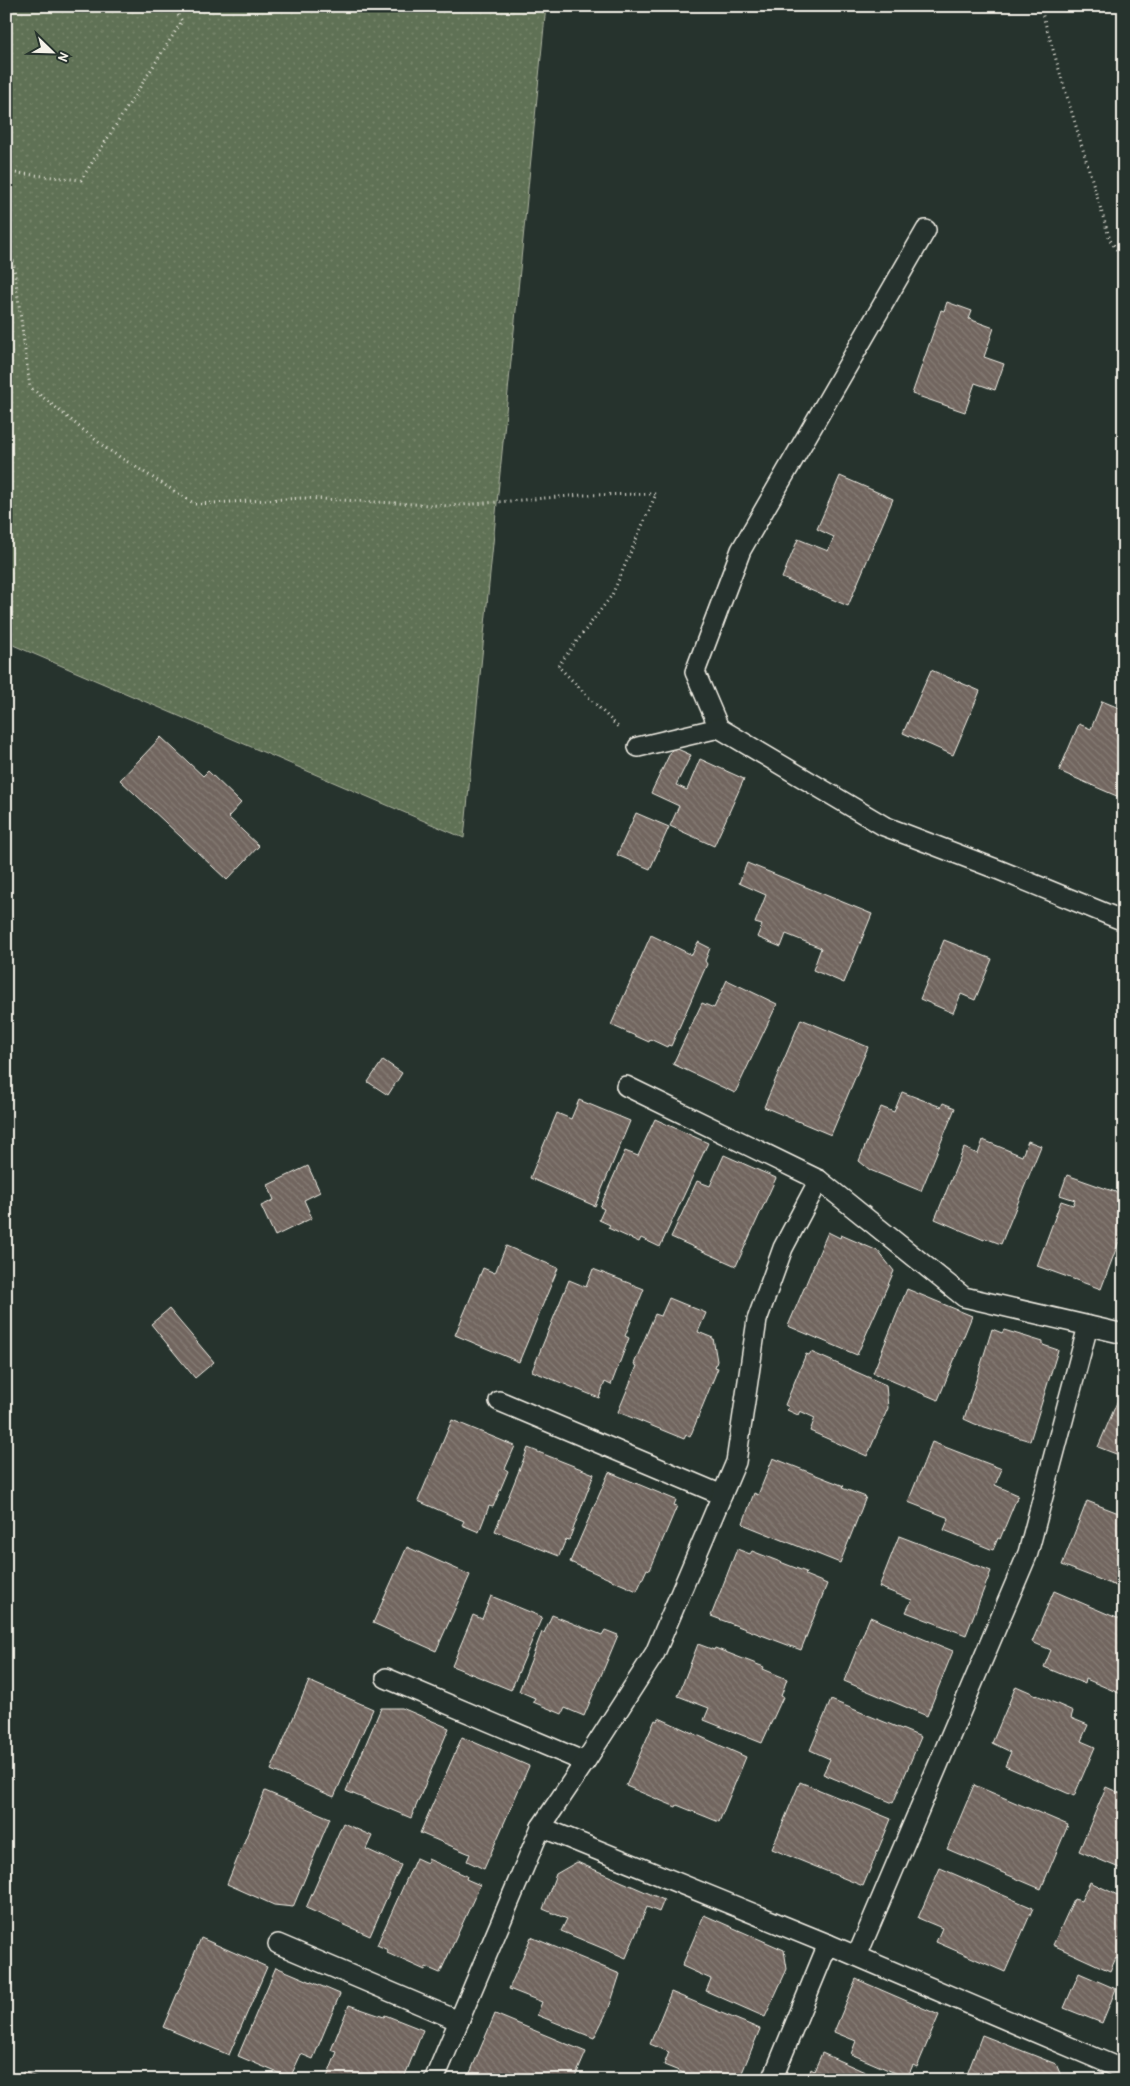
<svg xmlns="http://www.w3.org/2000/svg" width="1130" height="2086" font-family="'Patrick Hand',sans-serif">
<style>
.grass{fill:url(#grass-dots);stroke:#aab19e}
.building{fill:url(#building-back-hatch);stroke:#f4f1e8}
.lines{fill:none;stroke-linecap:round;stroke-linejoin:round}
.lane-casing{stroke:#f4f1e8;stroke-width:22}
.path{stroke:#f4f1e8;stroke-width:3;stroke-dasharray:1 4;stroke-linecap:butt}
.lane{stroke:#26332d;stroke-width:19}
</style>
<defs>
<pattern id="grass-dots" width="8" height="8" patternUnits="userSpaceOnUse" patternTransform="scale(1.25)"><rect width="8" height="8" fill="#5f7154"/><path d="M2 2h.1M6 6h.1" fill="none" stroke="#77866d" stroke-width="1.8" stroke-linecap="round"/></pattern>
<pattern id="building-back-hatch" width="6" height="6" patternUnits="userSpaceOnUse" patternTransform="scale(1.25)"><rect width="6" height="6" fill="#71655e"/><path d="M-1 5l2 2M0 0l6 6M5-1l2 2" fill="none" stroke="#867c75"/></pattern>
</defs>
<rect width="100%" height="100%" fill="#26332d"/>
<filter id="ink" filterUnits="userSpaceOnUse"><feTurbulence type="fractalNoise" baseFrequency=".02" numOctaves="2"/><feDisplacementMap in="SourceGraphic" scale="10" xChannelSelector="R" yChannelSelector="G"/><feConvolveMatrix kernelMatrix="1 2 1 2 8 2 1 2 1" color-interpolation-filters="sRGB"/></filter>
<g filter="url(#ink)">
<polygon class="grass" points="6,6 546,6 464,838 6,642"/>
<g class="building">
<polygon points="947,302 972,311 969,319 994,328 984,357 1004,364 995,390 975,383 965,412 912,394 941,310 944,311"/>
<polygon points="840,476 893,499 848,606 782,578 798,539 828,551 834,537 817,529"/>
<polygon points="931,670 980,691 953,755 903,733"/>
<polygon points="1102,701 1124,710 1124,786 1119,797 1059,771 1079,724 1091,729"/>
<polygon points="161,737 203,776 208,771 241,803 228,817 259,846 227,880 120,780"/>
<polygon points="673,747 691,755 676,785 687,790 700,759 744,779 714,846 670,826 679,806 651,793"/>
<polygon points="636,813 669,827 650,869 617,855"/>
<polygon points="747,863 872,914 844,983 813,970 821,948 786,934 781,947 757,937 762,925 755,923 766,895 739,883"/>
<polygon points="651,935 692,955 698,942 710,948 705,961 707,964 671,1046 668,1045 667,1047 650,1039 649,1042 611,1025"/>
<polygon points="944,940 992,959 975,1000 961,994 953,1013 920,999"/>
<polygon points="727,980 777,1004 735,1093 673,1064 702,1003 714,1008"/>
<polygon points="801,1019 868,1047 831,1135 764,1107"/>
<polygon points="383,1060 402,1073 388,1095 368,1082"/>
<polygon points="902,1092 941,1107 943,1103 955,1108 921,1191 870,1170 859,1161 881,1107 894,1112"/>
<polygon points="579,1100 630,1121 595,1206 530,1178 557,1113 571,1119"/>
<polygon points="655,1119 708,1143 660,1247 641,1238 639,1242 608,1228 610,1225 599,1220 604,1209 600,1207 625,1151 638,1156"/>
<polygon points="983,1140 1022,1156 1028,1141 1041,1146 1001,1244 985,1238 984,1240 935,1219 964,1148 978,1154"/>
<polygon points="724,1155 776,1178 736,1266 671,1237 697,1181 710,1186"/>
<polygon points="308,1166 320,1192 304,1200 312,1218 275,1236 261,1206 274,1200 268,1185"/>
<polygon points="1067,1175 1124,1195 1124,1228 1101,1289 1037,1266 1061,1201 1073,1205 1075,1200 1060,1195"/>
<polygon points="828,1232 840,1238 841,1235 878,1251 894,1271 857,1355 788,1326"/>
<polygon points="506,1246 558,1268 519,1362 455,1335 483,1268 495,1273"/>
<polygon points="593,1269 644,1289 625,1336 629,1338 611,1385 605,1382 599,1398 532,1371 569,1280 586,1287"/>
<polygon points="907,1289 972,1316 938,1400 873,1373"/>
<polygon points="669,1298 706,1313 698,1332 713,1338 717,1361 715,1367 718,1368 690,1437 686,1435 684,1439 618,1412 637,1366 634,1364 655,1314 661,1316"/>
<polygon points="169,1309 214,1362 195,1378 151,1324"/>
<polygon points="992,1329 1002,1333 1004,1330 1043,1342 1043,1345 1058,1350 1030,1441 975,1424 964,1419"/>
<polygon points="811,1352 886,1385 888,1408 867,1456 810,1431 815,1418 800,1411 798,1415 787,1410 789,1407 785,1405 806,1354 809,1355"/>
<polygon points="1124,1386 1124,1457 1098,1447"/>
<polygon points="452,1420 515,1446 505,1469 508,1471 493,1507 489,1506 479,1532 462,1525 464,1521 418,1501"/>
<polygon points="932,1442 1002,1469 995,1485 1018,1495 1000,1539 998,1538 993,1550 944,1530 949,1518 908,1502"/>
<polygon points="528,1448 594,1474 569,1540 566,1539 559,1556 495,1531"/>
<polygon points="773,1458 844,1486 842,1488 866,1497 840,1563 745,1525 743,1523 754,1493 758,1495"/>
<polygon points="609,1472 676,1500 674,1505 677,1506 650,1570 647,1569 637,1591 570,1562"/>
<polygon points="1087,1501 1124,1515 1124,1589 1062,1565"/>
<polygon points="899,1536 991,1571 966,1635 906,1612 912,1600 879,1587"/>
<polygon points="407,1547 470,1575 436,1651 373,1623"/>
<polygon points="737,1549 750,1554 752,1551 806,1572 805,1575 827,1584 801,1650 711,1616"/>
<polygon points="1054,1591 1124,1621 1124,1687 1121,1694 1086,1679 1085,1684 1044,1667 1051,1650 1032,1642"/>
<polygon points="491,1596 542,1617 511,1690 452,1666 473,1615 482,1619"/>
<polygon points="552,1615 602,1635 605,1630 618,1635 584,1716 565,1708 562,1714 533,1702 535,1698 519,1691 542,1632 544,1633"/>
<polygon points="870,1617 953,1651 927,1716 844,1681"/>
<polygon points="698,1644 714,1650 715,1648 764,1667 763,1669 787,1679 781,1696 783,1697 762,1743 704,1720 709,1708 678,1696"/>
<polygon points="309,1681 373,1709 334,1797 271,1770"/>
<polygon points="1016,1686 1073,1711 1071,1718 1088,1725 1081,1741 1095,1747 1074,1796 1005,1766 1011,1752 992,1743"/>
<polygon points="831,1700 921,1737 893,1803 823,1774 830,1759 810,1750"/>
<polygon points="381,1708 402,1708 449,1728 411,1818 346,1791"/>
<polygon points="659,1718 746,1757 719,1822 677,1805 676,1807 626,1786 655,1720 657,1721"/>
<polygon points="462,1737 529,1766 484,1869 467,1861 470,1854 420,1833"/>
<polygon points="800,1782 891,1819 863,1886 772,1849"/>
<polygon points="974,1785 1068,1825 1041,1889 947,1849"/>
<polygon points="1106,1787 1124,1795 1124,1870 1079,1851"/>
<polygon points="265,1791 330,1818 293,1907 274,1905 227,1884"/>
<polygon points="343,1823 372,1836 366,1849 401,1865 370,1936 306,1908"/>
<polygon points="416,1858 427,1863 428,1859 467,1876 466,1879 480,1885 440,1973 426,1967 425,1970 387,1953 388,1950 377,1945"/>
<polygon points="577,1862 664,1900 659,1912 647,1907 626,1958 561,1931 567,1919 543,1909 556,1874"/>
<polygon points="940,1868 1033,1908 1005,1972 936,1942 942,1928 918,1918"/>
<polygon points="1090,1882 1124,1898 1124,1961 1116,1958 1110,1971 1053,1945 1074,1899 1081,1901"/>
<polygon points="704,1915 784,1950 787,1969 765,2017 706,1991 711,1979 682,1966"/>
<polygon points="531,1937 620,1974 609,2008 594,2038 537,2015 542,2002 509,1989"/>
<polygon points="201,1938 267,1967 229,2055 163,2027"/>
<polygon points="276,1967 340,1994 313,2059 301,2054 290,2078 238,2056"/>
<polygon points="1079,1973 1116,1989 1102,2023 1064,2008"/>
<polygon points="856,1979 939,2015 917,2067 913,2065 907,2078 851,2054 856,2041 834,2032"/>
<polygon points="671,1992 760,2029 739,2080 701,2080 664,2065 669,2052 650,2044"/>
<polygon points="349,2005 384,2017 385,2015 423,2030 404,2078 409,2080 326,2080 337,2052 331,2050"/>
<polygon points="495,2014 586,2052 574,2080 467,2080"/>
<polygon points="982,2035 1056,2064 1063,2080 965,2080"/>
<polygon points="822,2053 883,2080 807,2080 811,2069 814,2071"/>
<polygon points="23,2072 44,2080 20,2080"/>
</g>
<g class="lines">
<g class="lane-casing">
<g id="lane">
<polyline points="719,728 695,672 741,550 926,230"/>
<polyline points="638,747 719,728 884,826 999,870 1124,921"/>
<polyline points="626,1086 819,1180 964,1297 1124,1334"/>
<polyline points="499,1401 722,1495"/>
<polyline points="386,1678 585,1762"/>
<polyline points="541,1827 828,1944 1124,2070"/>
<polyline points="278,1944 459,2021"/>
<polyline points="857,1956 1028,1553 1088,1326"/>
<polyline points="434,2080 541,1827 585,1762 655,1653 736,1462 757,1320 783,1248 819,1180"/>
<polyline points="772,2080 828,1944"/>
</g>
</g>
<g class="path">
<polyline points="1040,6 1110,240 1124,260"/>
<polyline points="6,172 81,180 182,21 172,6"/>
<polyline points="6,254 13,260 30,387 107,449 195,504 303,498 449,506 582,495 656,494 612,595 558,666 620,729"/>
</g>
<use href="#lane" class="lane"/>
</g>
</g>
<rect width="1130" height="2086" fill="none" stroke="#26332d" stroke-width="25"/>
<rect x="12" y="12" width="1105" height="2061" fill="none" stroke="#f4f1e8" stroke-width="2" filter="url(#ink)"/>
<g transform="translate(52 52) rotate(113)" stroke="#26332d" stroke-width="4" paint-order="stroke">
<path d="M0-4L9 19L0 12L-9 19Z" fill="#f4f1e8"/>
<text y="-8" font-size="14" font-weight="bold" text-anchor="middle" fill="#f4f1e8">N</text>
</g>
</svg>
